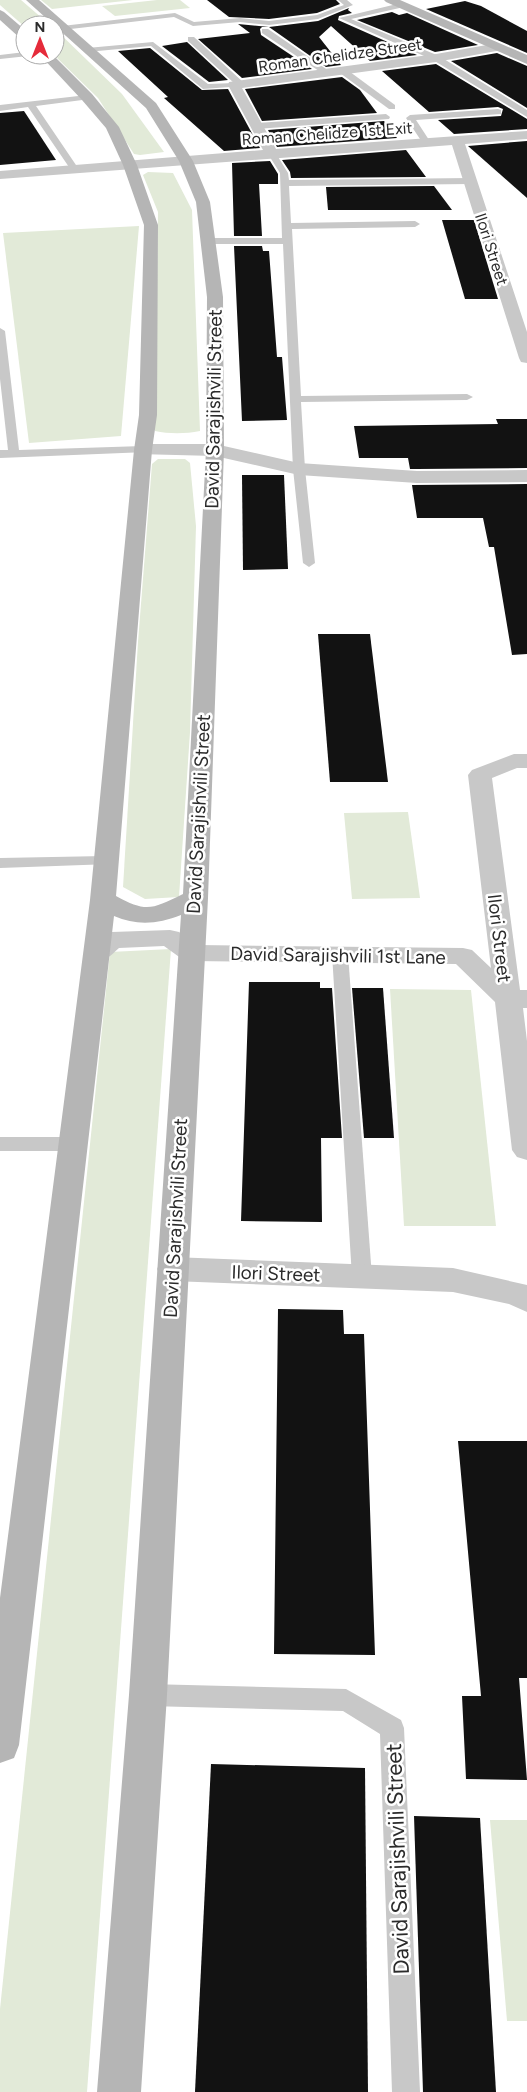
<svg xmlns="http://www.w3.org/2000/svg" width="527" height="2092" font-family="Figtree,sans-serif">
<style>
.green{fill:#e2ead8}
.building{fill:#121212}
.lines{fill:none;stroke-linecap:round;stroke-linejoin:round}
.lane{fill:#c8c8c8;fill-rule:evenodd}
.street{fill:#c8c8c8;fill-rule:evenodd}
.secondary{fill:#b5b5b5;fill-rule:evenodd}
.labels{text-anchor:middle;stroke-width:5;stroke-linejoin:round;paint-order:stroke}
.far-street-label{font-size:16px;fill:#2b2b2b;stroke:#fff}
.street-label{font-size:19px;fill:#2b2b2b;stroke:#fff}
.near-street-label{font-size:22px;fill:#2b2b2b;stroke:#fff}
</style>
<rect width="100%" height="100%" fill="#fff"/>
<g class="green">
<polygon points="0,0 21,0 50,25 25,25 25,27 0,5"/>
<polygon points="41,0 133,0 52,9"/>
<polygon points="157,0 180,0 190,8 115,16 102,6"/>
<polygon points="55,29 122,94 164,152 140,155 134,154 98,98 54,55"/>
<path d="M148 172 173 173 192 210 200 431C185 434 169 434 155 431L158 212 143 175Z"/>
<polygon points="139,226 121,436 29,443 3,233"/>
<polygon points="158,459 185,459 190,463 196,526 190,732 179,897 145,899 123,887 138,642 152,464"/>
<polygon points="408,812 420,898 352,899 344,813"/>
<polygon points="171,949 87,2092 0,2092 0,2009 110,952"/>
<polygon points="390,989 471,990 496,1226 404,1226"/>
<polygon points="490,1820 527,1820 527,2021 507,2021"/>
</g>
<g class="building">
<polygon points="207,0 336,0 340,4 317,13 269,19 229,17"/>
<polygon points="465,1 481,6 527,31 527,53 426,9"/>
<polygon points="349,8 348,10 352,13 339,16 338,20 417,55 370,61 331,26 319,37 341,65 326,67 269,27 262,27 260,29 261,35 312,69 242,78 198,39 250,33 238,24 269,27 318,21"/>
<polygon points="392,12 399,15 407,13 478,45 435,52 357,20"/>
<polygon points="187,42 228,80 209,82 162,46"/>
<polygon points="150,48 202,90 228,89 260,148 224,151 164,98 168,97 118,51"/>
<polygon points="497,53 527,66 527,108 451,61"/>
<polygon points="436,64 527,119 527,129 454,134 438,120 501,116 503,109 498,107 429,112 382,71"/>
<polygon points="342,77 360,90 377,113 262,121 245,89"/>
<polygon points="24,111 56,160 0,165 0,113"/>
<polygon points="384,121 397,138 277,147 268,130"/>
<polygon points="527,141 527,198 468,146"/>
<polygon points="406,150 426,177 291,178 290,172 282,160"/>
<polygon points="270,161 278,174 278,184 259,184 262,236 234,236 232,163"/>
<polygon points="434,186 452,210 328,210 326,187"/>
<polygon points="442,220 474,220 498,299 465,299"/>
<polygon points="234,246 262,246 263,251 269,251 277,357 282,357 287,420 242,421"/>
<polygon points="496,419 527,419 527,468 417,469 410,469 408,458 359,458 354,426 498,424"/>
<polygon points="242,475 284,475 288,569 243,570"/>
<polygon points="527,484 527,654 512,655 494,547 489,547 483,518 417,518 412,485"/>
<polygon points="318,634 370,634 388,782 330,782"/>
<polygon points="249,982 320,982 320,988 332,988 342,1138 321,1138 322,1222 241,1221"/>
<polygon points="352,988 383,988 394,1138 364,1138"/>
<polygon points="278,1309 343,1310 344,1334 364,1334 375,1655 274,1654"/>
<polygon points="458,1441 527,1441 527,1678 519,1678 527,1780 466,1779 462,1696 481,1696"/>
<polygon points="211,1764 365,1768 368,2092 195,2092"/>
<polygon points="414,1816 480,1818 496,2092 423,2092"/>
</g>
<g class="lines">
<g class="lane">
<polygon points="338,0 347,0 353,5 318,19 269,25 240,22 193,26 174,17 62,30 58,28 62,26 175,13 194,22 240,18 269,21 317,15 344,5"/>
<polygon points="401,3 404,3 404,7 351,19 439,56 527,110 527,117 433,60 339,18"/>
<polygon points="262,29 268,29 332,73 325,75 262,33"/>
<polygon points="188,37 194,37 243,82 243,86 203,89 151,46 87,52 83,50 87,48 153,42 208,84 234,83 188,41"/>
<polygon points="25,52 25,55 28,56 0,59 0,55"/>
<polygon points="340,69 346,69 395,105 395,109 389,109 340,73"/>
<polygon points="87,95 91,97 90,99 36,106 78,168 74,171 71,170 28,107 0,111 0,105"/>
<polygon points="498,109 501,110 501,114 416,120 431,143 427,146 424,145 406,118 410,115"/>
<polygon points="386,114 390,117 389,119 257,129 253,126 257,123"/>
<polygon points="272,151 275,152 288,173 289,180 470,178 475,181 470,184 289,186 291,223 415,221 420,224 415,227 292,229 301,396 467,394 473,397 467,400 301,402 305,469 315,563 309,567 303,563 293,469 283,244 208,244 203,241 208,238 282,238 280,173 268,154"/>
<polygon points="0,328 5,331 19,450 143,446 147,448 149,450 147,452 0,458 0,450 8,450 0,379"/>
<polygon points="105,856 111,858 113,861 111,864 0,868 0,858"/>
<polygon points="340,949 346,950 348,954 372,1277 369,1282 362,1284 355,1282 352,1277 332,954 334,950"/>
<polygon points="0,1137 73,1137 80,1139 82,1144 80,1149 73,1151 0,1151"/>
<polygon points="148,1684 346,1689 401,1720 404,1728 420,2092 392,2092 380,1734 343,1711 148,1706 140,1703 136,1695 140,1687"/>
</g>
<g class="street">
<polygon points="498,43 504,47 502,50 436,62 242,88 276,149 527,131 527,139 465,144 527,332 527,363 521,362 519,358 452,145 0,179 0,171 263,150 228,85 229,82 436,54"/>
<polygon points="143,444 215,444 299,463 417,471 527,470 527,482 417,483 299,475 215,456 137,454 134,450 137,446"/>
<path d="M514 754H527V768H517L492 778 520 990H527V1008H523L527 1041V1160L517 1157 512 1150 495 1002 456 964 191 961 182 959 164 946 119 948C108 958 103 964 88 960L84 954 103 934 112 932 170 930 179 932 197 945 463 948 472 950 491 968 468 775 472 770Z"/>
<polygon points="172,1257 453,1268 527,1285 527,1312 509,1304 453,1292 172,1281 161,1277 157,1269 161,1261"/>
</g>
<g class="secondary">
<path d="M26 0H39L156 103 193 161 210 202 223 297 224 450 208 898 167 1695 141 2092H97L129 1695 181 915C158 924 137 926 114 916L19 1745 14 1758 0 1763V1598L90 900 134 450 139 415 144 225 123 165 106 128 82 100 40 55H53L92 94 119 127 137 165 158 225 157 415 152 450 116 896C147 913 152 909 183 894L206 450 207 297 196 202 179 161 146 108Z"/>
<polygon points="384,0 400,0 527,55 527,64 386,2"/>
<polygon points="0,10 4,12 25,30 25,40 21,39 0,20"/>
</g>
</g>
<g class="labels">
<g class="far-street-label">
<text transform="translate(340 55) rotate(-8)" y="6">Roman Chelidze Street</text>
<text transform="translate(327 133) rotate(-4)" y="6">Roman Chelidze 1st Exit</text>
<text transform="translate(492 249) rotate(72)" y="6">Ilori Street</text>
</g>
<g class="street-label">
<text transform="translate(213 409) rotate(-89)" y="7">David Sarajishvili Street</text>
<text transform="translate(198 814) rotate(-87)" y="7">David Sarajishvili Street</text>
<text transform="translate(500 938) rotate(83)" y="7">Ilori Street</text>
<text transform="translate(338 955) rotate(1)" y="7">David Sarajishvili 1st Lane</text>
<text transform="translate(175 1218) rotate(-87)" y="7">David Sarajishvili Street</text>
<text transform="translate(276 1273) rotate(2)" y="7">Ilori Street</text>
</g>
<g class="near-street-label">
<text transform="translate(397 1859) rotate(-92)" y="8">David Sarajishvili Street</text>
</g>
</g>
<g transform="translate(40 40)"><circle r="24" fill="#ffffff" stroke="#aaaaaa"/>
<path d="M0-4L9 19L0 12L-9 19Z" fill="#e52b3a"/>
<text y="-8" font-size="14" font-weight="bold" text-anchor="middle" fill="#2b2b2b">N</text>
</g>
</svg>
